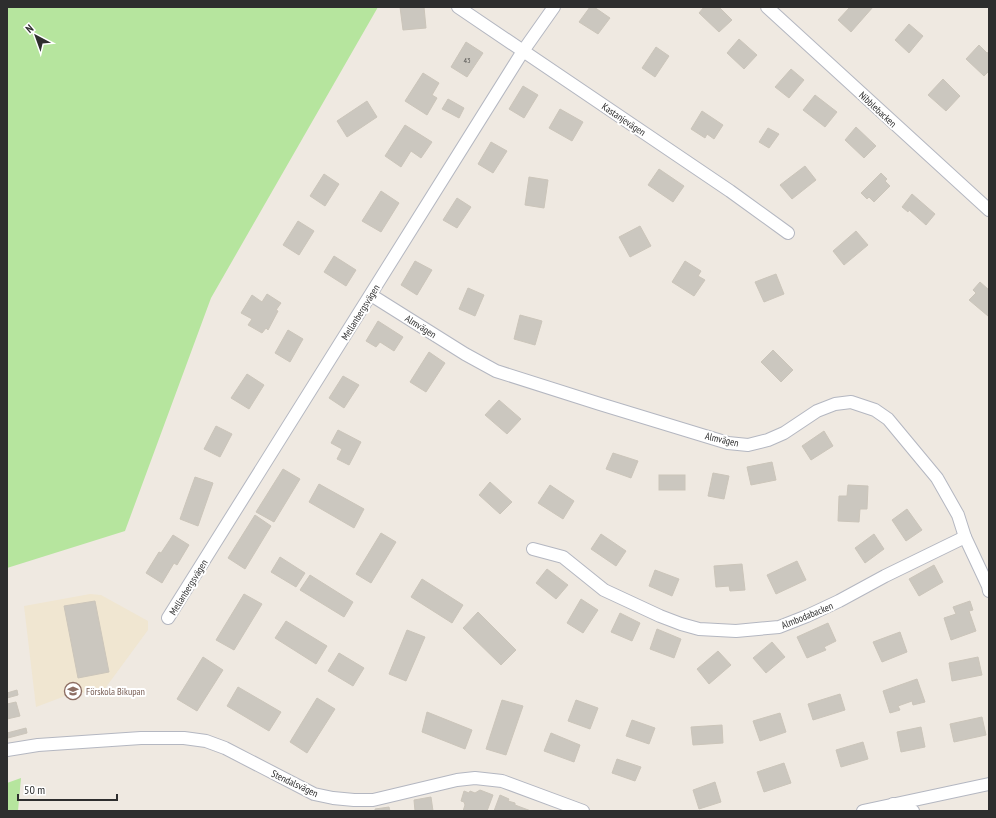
<svg xmlns="http://www.w3.org/2000/svg" width="996" height="818" font-family="'PT Sans Narrow',sans-serif">
<style>
.education{fill:#f0e6d1}
.green{fill:#b6e59e}
.building{fill:#cbc7bf;stroke:#cbc5ba}
.lines{fill:none;stroke-linecap:round;stroke-linejoin:round}
.street-casing{stroke:#b4b7c1;stroke-width:14}
.street{stroke:#fff;stroke-width:12}
.labels{text-anchor:middle;stroke-width:4;stroke-linejoin:round;paint-order:stroke}
.number-label{font-size:8px;fill:#555452}
.street-label{font-size:10px;fill:#2e2e2e;stroke:#fff}
.education-label{font-size:10px;fill:#785e54;stroke:#fff;text-anchor:start}
</style>
<rect width="100%" height="100%" fill="#efe9e1"/>
<polygon class="education" points="90,594 101,595 148,621 148,630 98,698 86,693 76,692 36,707 24,606"/>
<g class="green">
<polygon points="7,7 378,7 211,298 125,531 7,568"/>
<polygon points="21,778 18,811 7,811 7,783"/>
</g>
<g class="building">
<polygon points="400,7 424,7 426,28 403,30"/>
<polygon points="590,7 594,7 610,18 598,34 579,22"/>
<polygon points="704,7 719,7 732,20 719,32 699,13"/>
<polygon points="850,7 873,7 851,32 838,20"/>
<polygon points="909,24 923,36 909,53 895,40"/>
<polygon points="739,39 757,55 744,69 727,53"/>
<polygon points="466,42 483,53 467,77 451,67"/>
<polygon points="979,45 987,53 989,52 989,71 984,76 966,59"/>
<polygon points="656,47 669,56 655,77 642,68"/>
<polygon points="791,69 804,80 789,98 775,87"/>
<polygon points="423,73 439,83 432,95 437,98 427,115 405,101"/>
<polygon points="943,79 960,96 946,111 928,95"/>
<polygon points="523,86 538,95 524,118 509,109"/>
<polygon points="815,95 837,112 825,127 803,110"/>
<polygon points="448,99 464,108 459,118 442,109"/>
<polygon points="367,101 377,117 347,137 337,121"/>
<polygon points="560,109 583,122 572,141 549,128"/>
<polygon points="702,111 723,125 714,139 707,134 705,138 691,129"/>
<polygon points="405,125 432,142 421,158 411,151 401,167 385,156"/>
<polygon points="856,127 876,146 864,158 845,140"/>
<polygon points="768,128 779,134 769,148 759,142"/>
<polygon points="491,142 507,151 493,173 478,164"/>
<polygon points="805,166 816,180 792,199 780,185"/>
<polygon points="659,169 684,186 673,202 648,185"/>
<polygon points="881,173 887,179 885,181 890,186 874,202 869,197 867,199 861,193"/>
<polygon points="324,174 339,184 325,206 310,196"/>
<polygon points="529,177 548,180 544,208 525,205"/>
<polygon points="381,191 399,203 381,232 362,221"/>
<polygon points="912,194 935,214 926,225 909,210 908,212 902,207"/>
<polygon points="457,198 471,207 457,228 443,220"/>
<polygon points="298,221 314,231 299,255 283,245"/>
<polygon points="640,226 651,246 630,257 619,237"/>
<polygon points="856,231 868,245 844,265 833,251"/>
<polygon points="334,256 356,270 346,286 324,272"/>
<polygon points="415,261 432,270 417,295 401,285"/>
<polygon points="685,261 701,271 698,276 705,280 694,296 672,282"/>
<polygon points="776,274 784,294 764,302 755,282"/>
<polygon points="980,282 989,290 989,315 988,316 969,300 976,293 973,290"/>
<polygon points="468,288 484,295 475,316 459,309"/>
<polygon points="267,294 281,303 276,310 278,311 268,330 266,328 262,333 248,325 252,319 241,313 252,295 262,302"/>
<polygon points="520,315 542,321 535,345 514,339"/>
<polygon points="378,321 403,337 394,351 380,342 376,347 366,341"/>
<polygon points="288,330 303,339 290,362 275,353"/>
<polygon points="773,350 793,370 781,382 761,362"/>
<polygon points="429,352 445,363 426,392 410,382"/>
<polygon points="247,374 264,385 249,409 231,398"/>
<polygon points="343,376 359,385 344,408 329,398"/>
<polygon points="499,400 521,419 507,434 485,415"/>
<polygon points="216,426 232,434 220,457 204,449"/>
<polygon points="338,430 361,442 349,465 337,459 342,449 331,443"/>
<polygon points="824,431 833,446 811,460 802,446"/>
<polygon points="613,453 638,461 631,478 606,469"/>
<polygon points="772,462 776,480 751,485 747,467"/>
<polygon points="283,469 300,479 274,522 256,512"/>
<polygon points="713,473 729,476 724,499 708,496"/>
<rect x="659" y="475" width="26" height="15"/>
<polygon points="195,477 213,483 198,526 180,519"/>
<polygon points="490,482 512,502 500,514 479,495"/>
<polygon points="319,484 364,509 354,528 309,502"/>
<polygon points="550,485 574,501 563,519 538,503"/>
<polygon points="848,485 868,486 867,509 860,509 859,522 838,521 839,496 847,496"/>
<polygon points="907,509 922,530 906,541 892,520"/>
<polygon points="255,515 271,526 245,569 228,558"/>
<polygon points="381,533 396,542 371,583 356,574"/>
<polygon points="601,534 626,551 616,566 591,549"/>
<polygon points="874,534 884,549 865,563 855,548"/>
<polygon points="173,535 189,545 177,565 174,563 162,583 146,573 159,552 161,553"/>
<polygon points="280,557 305,573 296,587 271,572"/>
<polygon points="797,561 806,580 776,594 767,575"/>
<polygon points="742,564 745,590 730,591 729,586 716,587 714,566"/>
<polygon points="934,565 943,582 919,596 909,579"/>
<polygon points="547,569 568,585 556,599 536,583"/>
<polygon points="655,570 679,579 672,596 649,586"/>
<polygon points="310,575 353,602 344,617 300,590"/>
<polygon points="422,579 463,605 452,623 411,597"/>
<polygon points="244,594 262,604 234,650 216,640"/>
<polygon points="581,599 598,610 583,633 567,623"/>
<polygon points="95,601 109,672 78,678 64,606"/>
<polygon points="970,601 973,610 969,611 976,631 951,640 944,618 956,614 953,607"/>
<polygon points="478,612 516,650 501,665 463,628"/>
<polygon points="620,613 640,623 632,641 611,632"/>
<polygon points="286,621 327,646 316,664 275,638"/>
<polygon points="828,623 836,641 824,647 826,650 807,658 797,637"/>
<polygon points="657,629 681,639 674,658 650,649"/>
<polygon points="407,630 425,637 406,681 389,674"/>
<polygon points="900,632 907,652 882,662 873,642"/>
<polygon points="772,642 785,657 766,673 753,658"/>
<polygon points="718,651 731,665 709,684 697,669"/>
<polygon points="339,653 364,668 353,686 328,671"/>
<polygon points="203,657 223,670 197,711 177,699"/>
<polygon points="978,657 982,675 952,681 949,663"/>
<polygon points="917,679 925,702 913,705 912,701 898,706 900,710 890,713 883,691"/>
<polygon points="238,687 281,712 269,731 227,706"/>
<polygon points="17,690 18,695 7,698 7,693"/>
<polygon points="840,694 845,710 813,720 808,704"/>
<polygon points="317,698 335,709 307,753 290,742"/>
<polygon points="502,700 523,706 506,755 486,749"/>
<polygon points="576,700 598,708 590,729 568,721"/>
<polygon points="16,702 20,716 7,719 7,704"/>
<polygon points="427,712 472,730 465,749 422,732"/>
<polygon points="780,713 786,732 760,741 753,721"/>
<polygon points="982,717 986,735 954,742 950,724"/>
<polygon points="632,720 655,728 649,744 626,736"/>
<polygon points="722,725 723,743 693,745 691,727"/>
<polygon points="921,727 925,747 901,752 897,732"/>
<polygon points="26,728 27,733 8,738 7,733"/>
<polygon points="551,733 580,745 574,762 544,751"/>
<polygon points="863,742 868,759 841,767 836,750"/>
<polygon points="617,759 641,767 635,781 612,773"/>
<polygon points="784,763 791,783 764,792 757,772"/>
<polygon points="715,782 721,802 699,809 693,790"/>
<polygon points="480,790 493,795 487,811 463,811 465,805 464,802 461,801 464,791 469,793 470,791 475,793"/>
<polygon points="500,795 509,799 508,801 515,803 515,805 531,811 494,811"/>
<polygon points="431,797 433,811 415,811 414,800"/>
<polygon points="389,807 390,811 375,811 375,809"/>
</g>
<g class="lines">
<g class="street-casing">
<g id="street">
<polyline points="458,7 730,191 788,233"/>
<polyline points="767,7 989,210"/>
<polyline points="371,295 465,354 496,371 600,404 728,443 748,445 768,440 784,433 817,411 835,404 851,402 875,410 888,419 937,478 958,515 965,537 988,586 989,591"/>
<polyline points="533,549 563,557 604,590 660,616 681,624 699,629 736,631 779,627 807,616 839,601 885,576 965,537"/>
<polyline points="168,618 523,51 554,7"/>
<polyline points="7,750 38,745 141,738 184,738 206,741 225,748 314,794 333,798 354,800 373,800 457,780 475,778 502,781 583,811"/>
<polyline points="893,804 913,811"/>
<polyline points="863,811 989,784"/>
</g>
</g>
<use href="#street" class="street"/>
</g>
<defs>
<g id="school-ring" transform="scale(0.9)"><circle r="9.5" fill="#fff" stroke="#8d6e63" stroke-width="1.5"/><path d="M0-5L7-2L0 1L-7-2ZM-4 1L0 2.5L4 1V4Q0 6-4 4Z" fill="#8d6e63"/></g>
</defs>
<g fill-rule="evenodd">
<use href="#school-ring" x="73" y="691"/>
</g>
<g class="labels">
<g class="number-label">
<text x="467" y="63">43</text>
</g>
<g class="street-label">
<text transform="translate(878 109) rotate(43)" y="4">Nibblebacken</text>
<text transform="translate(624 119) rotate(34)" y="4">Kastanjevägen</text>
<text transform="translate(360 312) rotate(-58)" y="4">Mellanbergsvägen</text>
<text transform="translate(421 326) rotate(32)" y="4">Almvägen</text>
<text transform="translate(722 439) rotate(13)" y="4">Almvägen</text>
<text transform="translate(188 587) rotate(-58)" y="4">Mellanbergsvägen</text>
<text transform="translate(807 615) rotate(-22)" y="4">Almbodabacken</text>
<text transform="translate(295 783) rotate(25)" y="4">Stendalsvägen</text>
</g>
<g class="education-label">
<text x="86" y="695">Förskola Bikupan</text>
</g>
</g>
<rect width="996" height="818" fill="none" stroke="#2e2e2e" stroke-width="16"/>
<g transform="translate(36 36) rotate(319)" stroke="#ffffff" stroke-width="3" paint-order="stroke">
<path d="M0-3L7 15L0 10L-7 15Z" fill="#2e2e2e"/>
<text y="-6" font-size="11" font-weight="bold" text-anchor="middle" fill="#2e2e2e">N</text>
</g>
<path d="M18 794v6h99v-6" fill="none" stroke="#2e2e2e" stroke-width="2"/>
<text x="24" y="794" font-size="12" fill="#2e2e2e" stroke="#ffffff" stroke-width="3" paint-order="stroke">50 m</text>
</svg>
